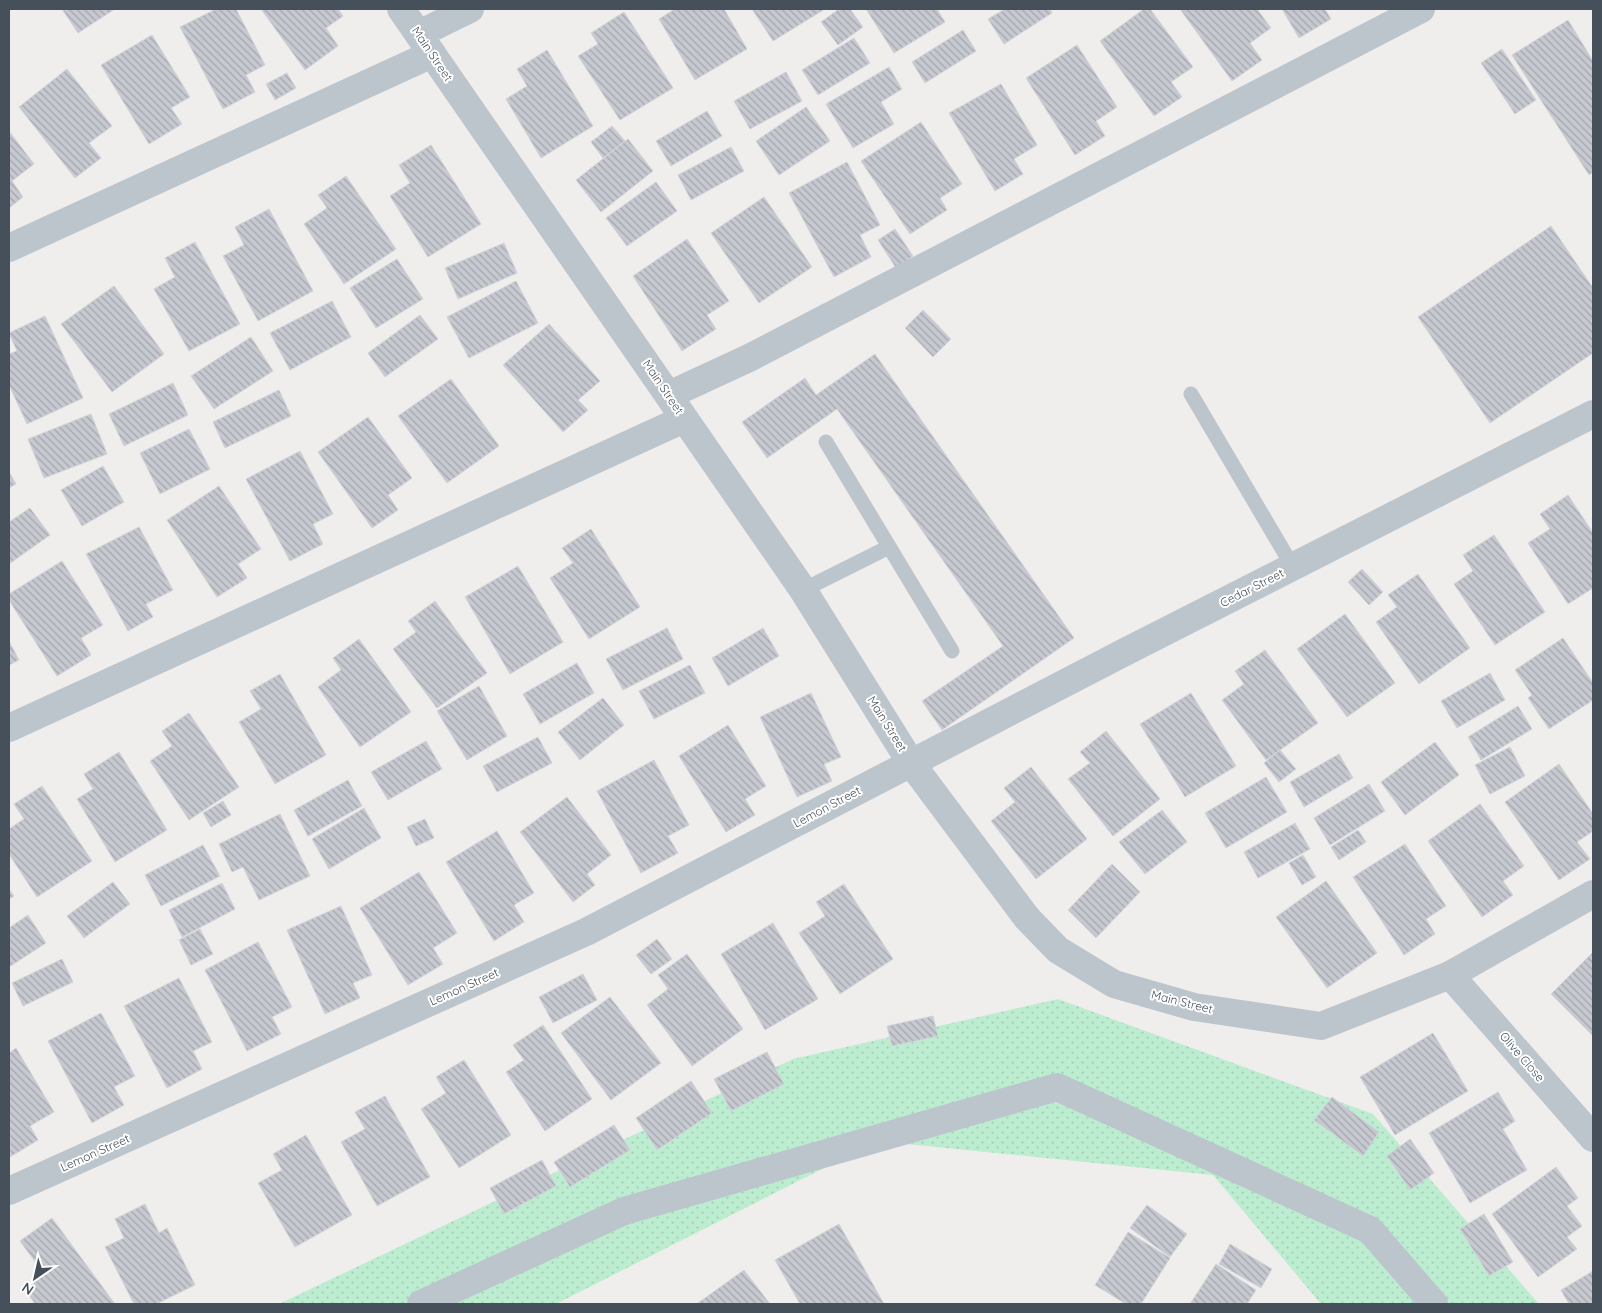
<svg xmlns="http://www.w3.org/2000/svg" width="1602" height="1313" font-family="Quicksand,sans-serif">
<style>
.green{fill:url(#green-dots)}
.building{fill:url(#building-back-hatch);stroke:#d2d4d9}
.lines{fill:none;stroke-linecap:round;stroke-linejoin:round}
.lane{stroke:#bcc5cc;stroke-width:15}
.street{stroke:#bcc5cc;stroke-width:28}
.labels{text-anchor:middle;stroke-width:4;stroke-linejoin:round;paint-order:stroke}
.street-label{font-size:12px;fill:#46505a;stroke:#fff}
</style>
<defs>
<pattern id="green-dots" width="8" height="8" patternUnits="userSpaceOnUse" patternTransform="scale(1.25)"><rect width="8" height="8" fill="#bdedd0"/><path d="M2 2h.1M6 6h.1" fill="none" stroke="#a4cdb5" stroke-width="1.8" stroke-linecap="round"/></pattern>
<pattern id="building-back-hatch" width="6" height="6" patternUnits="userSpaceOnUse" patternTransform="scale(1.25)"><rect width="6" height="6" fill="#c7c9d0"/><path d="M-1 5l2 2M0 0l6 6M5-1l2 2" fill="none" stroke="#a3a6ac"/></pattern>
</defs>
<rect width="100%" height="100%" fill="#f0eded"/>
<polygon class="green" points="1058,999 1373,1114 1539,1304 1321,1304 1213,1175 877,1141 556,1304 279,1304 793,1059"/>
<g class="building">
<polygon points="62,9 115,9 78,33"/>
<polygon points="216,9 236,9 265,65 246,75 255,92 223,109 180,27"/>
<polygon points="261,9 338,9 343,16 326,28 338,46 305,70"/>
<polygon points="675,9 724,9 747,49 695,80 659,19"/>
<polygon points="752,9 825,9 773,41"/>
<polygon points="839,9 850,9 863,27 838,45 821,22"/>
<polygon points="866,9 937,9 945,22 894,53"/>
<polygon points="1005,9 1050,9 1052,13 1004,44 988,19"/>
<polygon points="1144,9 1150,9 1193,67 1171,82 1182,97 1154,116 1100,41"/>
<polygon points="1180,9 1257,9 1271,28 1250,43 1262,60 1232,81"/>
<polygon points="1282,9 1325,9 1331,19 1299,38"/>
<polygon points="624,12 673,88 620,120 578,56 598,44 591,33"/>
<polygon points="1568,20 1593,61 1593,172 1589,175 1512,55"/>
<polygon points="963,30 976,51 925,83 912,62"/>
<polygon points="152,35 190,97 171,108 182,124 149,144 101,65"/>
<polygon points="854,38 870,63 818,95 802,70"/>
<polygon points="1077,45 1117,107 1096,121 1105,136 1075,155 1026,78"/>
<polygon points="1502,49 1536,100 1515,114 1481,63"/>
<polygon points="547,50 593,126 541,158 506,99 527,86 517,69"/>
<polygon points="889,67 902,89 881,102 894,124 853,148 826,104"/>
<polygon points="67,69 112,126 89,143 101,158 75,178 19,107"/>
<polygon points="786,72 802,101 750,129 734,101"/>
<polygon points="287,73 296,88 275,100 266,84"/>
<polygon points="1001,84 1037,145 1014,159 1023,174 995,191 949,113"/>
<polygon points="806,107 830,141 779,175 756,141"/>
<polygon points="707,111 722,136 671,166 656,141"/>
<polygon points="921,122 962,184 940,198 947,210 910,234 861,161"/>
<polygon points="612,126 625,141 603,158 591,142"/>
<polygon points="9,131 34,164 12,181 23,197 9,208"/>
<polygon points="628,139 653,171 601,212 576,180"/>
<polygon points="431,145 481,224 428,257 390,196 410,183 399,165"/>
<polygon points="731,147 744,171 691,200 678,175"/>
<polygon points="847,162 880,225 860,235 871,257 834,277 789,193"/>
<polygon points="346,176 396,249 344,284 304,224 327,208 318,195"/>
<polygon points="656,182 677,211 627,246 606,218"/>
<polygon points="764,197 812,267 759,303 711,233"/>
<polygon points="269,209 313,291 258,321 223,256 244,245 235,227"/>
<polygon points="1551,226 1593,288 1593,320 1591,321 1593,324 1593,353 1490,423 1418,317"/>
<polygon points="895,229 913,256 896,268 878,240"/>
<polygon points="687,239 729,301 707,315 716,329 682,351 633,276"/>
<polygon points="195,242 240,324 189,351 154,289 175,277 165,258"/>
<polygon points="504,243 517,273 458,299 445,268"/>
<polygon points="397,259 423,299 376,328 350,288"/>
<polygon points="516,281 538,323 469,358 447,317"/>
<polygon points="114,286 164,354 112,392 61,324"/>
<polygon points="332,301 351,337 290,370 270,333"/>
<polygon points="923,310 951,339 933,357 905,328"/>
<polygon points="420,315 438,339 385,377 368,353"/>
<polygon points="45,316 83,398 27,424 9,385 9,354 17,351 9,333"/>
<polygon points="549,324 600,381 578,400 588,410 563,432 503,365"/>
<polygon points="251,337 273,371 214,409 191,376"/>
<polygon points="875,354 1074,638 942,730 922,701 1003,646 837,409 767,458 742,422 805,378 816,395"/>
<polygon points="451,379 499,446 447,483 398,416"/>
<polygon points="173,383 188,415 124,446 109,414"/>
<polygon points="279,390 291,416 225,448 213,422"/>
<polygon points="91,414 107,454 44,478 28,439"/>
<polygon points="368,417 412,478 388,495 398,510 372,528 318,452"/>
<polygon points="189,429 210,469 160,494 140,453"/>
<polygon points="300,451 333,514 313,524 323,544 290,561 246,479"/>
<polygon points="103,466 124,502 82,526 61,490"/>
<polygon points="9,472 16,484 9,488"/>
<polygon points="219,486 261,549 238,564 247,578 217,597 167,520"/>
<polygon points="1568,495 1593,533 1593,588 1568,604 1528,543 1550,529 1540,514"/>
<polygon points="30,508 50,535 9,564 9,522"/>
<polygon points="139,527 173,590 146,604 153,617 128,631 86,554"/>
<polygon points="591,529 640,607 589,639 550,578 573,563 562,548"/>
<polygon points="1494,535 1545,612 1495,645 1454,584 1473,571 1463,555"/>
<polygon points="62,561 103,625 81,638 91,655 57,676 9,600 9,594"/>
<polygon points="518,566 563,642 510,674 465,597"/>
<polygon points="1362,569 1383,592 1369,605 1348,582"/>
<polygon points="1418,574 1470,648 1419,684 1376,622 1397,607 1388,595"/>
<polygon points="435,601 487,673 437,708 393,649 416,632 408,621"/>
<polygon points="1345,614 1395,683 1347,717 1297,649"/>
<polygon points="667,628 683,659 623,690 606,659"/>
<polygon points="763,628 779,656 728,686 712,658"/>
<polygon points="1563,638 1593,683 1593,700 1549,729 1528,698 1532,695 1515,670"/>
<polygon points="359,639 411,712 360,747 318,687 341,670 333,658"/>
<polygon points="9,641 19,660 9,665"/>
<polygon points="1265,650 1318,723 1266,760 1222,700 1244,684 1235,671"/>
<polygon points="577,663 594,693 540,724 523,694"/>
<polygon points="690,665 705,693 654,719 639,691"/>
<polygon points="1490,673 1505,700 1457,728 1441,701"/>
<polygon points="280,674 326,755 275,784 239,722 261,709 250,691"/>
<polygon points="479,686 507,736 467,760 437,711"/>
<polygon points="811,693 841,757 824,764 832,781 797,797 760,717"/>
<polygon points="1191,693 1236,766 1185,797 1140,724"/>
<polygon points="603,698 624,725 580,760 558,732"/>
<polygon points="1518,706 1532,729 1481,760 1468,737"/>
<polygon points="189,713 239,787 189,820 150,761 172,746 162,731"/>
<polygon points="728,725 766,786 745,799 755,815 726,832 679,756"/>
<polygon points="1106,731 1160,799 1113,836 1068,779 1090,763 1080,752"/>
<polygon points="538,737 552,763 497,792 483,766"/>
<polygon points="426,741 442,769 388,800 371,772"/>
<polygon points="1435,742 1459,775 1405,815 1381,782"/>
<polygon points="1510,747 1525,776 1490,794 1475,765"/>
<polygon points="1280,750 1296,769 1279,782 1264,763"/>
<polygon points="119,752 167,830 115,862 77,799 93,789 84,774"/>
<polygon points="1339,754 1353,778 1304,807 1290,782"/>
<polygon points="654,760 689,825 668,836 678,853 641,873 597,791"/>
<polygon points="1559,764 1593,814 1593,831 1577,842 1590,859 1559,880 1505,802"/>
<polygon points="1031,767 1087,839 1036,879 991,821 1015,802 1004,788"/>
<polygon points="1266,777 1287,812 1226,848 1205,813"/>
<polygon points="348,780 362,806 308,836 294,810"/>
<polygon points="1369,784 1385,811 1330,845 1314,818"/>
<polygon points="42,786 92,861 37,897 9,854 9,829 24,819 14,804"/>
<polygon points="567,797 611,855 587,874 595,885 573,902 520,832"/>
<polygon points="223,801 231,815 211,827 203,813"/>
<polygon points="1480,804 1524,866 1503,881 1513,895 1482,917 1428,841"/>
<polygon points="364,808 381,838 329,869 312,839"/>
<polygon points="1162,810 1187,842 1145,874 1119,842"/>
<polygon points="280,814 310,876 259,900 243,867 232,872 219,844"/>
<polygon points="425,819 434,838 416,846 407,827"/>
<polygon points="1295,823 1310,849 1258,878 1244,852"/>
<polygon points="1358,830 1366,842 1339,860 1331,847"/>
<polygon points="497,831 534,893 514,905 524,922 494,941 446,862"/>
<polygon points="1405,844 1446,906 1426,919 1435,934 1404,955 1353,877"/>
<polygon points="203,845 220,876 161,906 145,875"/>
<polygon points="1303,855 1316,877 1302,885 1289,863"/>
<polygon points="1112,864 1140,892 1096,938 1068,910"/>
<polygon points="419,872 457,933 433,948 443,964 408,985 360,908"/>
<polygon points="1326,881 1377,953 1327,988 1276,917"/>
<polygon points="113,882 130,904 84,938 67,916"/>
<polygon points="222,883 235,909 182,937 169,910"/>
<polygon points="844,884 893,959 840,994 799,933 825,916 816,902"/>
<polygon points="9,889 14,896 9,899"/>
<polygon points="341,906 372,975 353,983 360,998 325,1014 287,930"/>
<polygon points="28,915 46,943 9,967 9,928"/>
<polygon points="773,923 818,999 765,1030 721,954"/>
<polygon points="200,929 213,954 191,965 179,940"/>
<polygon points="657,939 672,959 651,974 636,955"/>
<polygon points="258,942 292,1007 272,1017 281,1034 247,1051 205,970"/>
<polygon points="1593,952 1593,1036 1551,994"/>
<polygon points="687,954 743,1029 692,1066 647,1005 668,989 658,975"/>
<polygon points="62,959 73,982 23,1006 12,983"/>
<polygon points="583,974 597,1000 553,1023 539,997"/>
<polygon points="179,978 212,1042 193,1051 202,1069 167,1088 124,1006"/>
<polygon points="610,997 661,1063 611,1100 561,1033"/>
<polygon points="101,1013 135,1076 114,1087 124,1105 92,1123 48,1041"/>
<polygon points="933,1016 938,1036 892,1046 887,1026"/>
<polygon points="543,1025 592,1099 545,1131 506,1072 524,1060 513,1045"/>
<polygon points="1433,1033 1468,1091 1395,1135 1360,1077"/>
<polygon points="16,1048 54,1112 30,1126 38,1140 10,1157 9,1053"/>
<polygon points="767,1052 784,1084 731,1111 714,1079"/>
<polygon points="464,1060 511,1135 459,1168 421,1109 446,1093 436,1077"/>
<polygon points="691,1081 712,1113 657,1150 636,1118"/>
<polygon points="1498,1092 1515,1121 1503,1129 1527,1170 1470,1203 1429,1133"/>
<polygon points="385,1096 430,1177 377,1206 341,1142 365,1129 355,1112"/>
<polygon points="1332,1097 1379,1132 1363,1156 1314,1120"/>
<polygon points="614,1125 630,1150 570,1187 554,1162"/>
<polygon points="306,1135 352,1215 295,1247 258,1183 282,1170 273,1154"/>
<polygon points="1410,1139 1434,1173 1410,1190 1387,1156"/>
<polygon points="542,1160 556,1186 504,1214 490,1188"/>
<polygon points="1556,1167 1578,1198 1567,1206 1582,1226 1567,1237 1577,1249 1538,1277 1492,1214"/>
<polygon points="145,1204 159,1233 167,1228 195,1285 156,1304 134,1304 105,1247 124,1238 115,1219"/>
<polygon points="1147,1205 1187,1234 1170,1257 1130,1228"/>
<polygon points="1484,1214 1513,1262 1489,1276 1460,1229"/>
<polygon points="52,1218 115,1304 35,1304 24,1288 44,1274 20,1241"/>
<polygon points="839,1224 884,1304 800,1304 775,1260"/>
<polygon points="1128,1232 1170,1258 1141,1304 1126,1304 1095,1285"/>
<polygon points="1230,1244 1272,1269 1261,1288 1219,1264"/>
<polygon points="1216,1264 1256,1290 1247,1304 1190,1304"/>
<polygon points="744,1270 770,1304 699,1304 698,1303"/>
<polygon points="1593,1271 1593,1304 1569,1304 1561,1290"/>
</g>
<g class="lines">
<g class="lane">
<polyline points="1191,394 1293,567"/>
<polyline points="826,442 952,651"/>
<polyline points="803,590 889,547"/>
</g>
<g class="street">
<polyline points="401,9 803,590 911,763 1027,918 1058,950 1114,984 1194,1007 1321,1026 1450,975 1593,894"/>
<polyline points="419,34 470,9"/>
<polyline points="9,248 432,54"/>
<polyline points="669,395 749,358 1421,9"/>
<polyline points="9,728 684,419"/>
<polyline points="1450,975 1593,1138"/>
<polyline points="9,1191 586,932 1123,653 1593,414"/>
<polyline points="421,1304 624,1211 1057,1087 1370,1230 1434,1304"/>
</g>
</g>
<g class="labels">
<g class="street-label">
<text transform="translate(432 54) rotate(56)" y="4">Main Street</text>
<text transform="translate(663 387) rotate(56)" y="4">Main Street</text>
<text transform="translate(1252 588) rotate(-27)" y="4">Cedar Street</text>
<text transform="translate(887 724) rotate(58)" y="4">Main Street</text>
<text transform="translate(827 807) rotate(-28)" y="4">Lemon Street</text>
<text transform="translate(464 987) rotate(-24)" y="4">Lemon Street</text>
<text transform="translate(1182 1002) rotate(14)" y="4">Main Street</text>
<text transform="translate(1522 1057) rotate(49)" y="4">Olive Close</text>
<text transform="translate(95 1153) rotate(-24)" y="4">Lemon Street</text>
</g>
</g>
<rect width="1602" height="1313" fill="none" stroke="#46505a" stroke-width="20"/>
<g transform="translate(35 1278) rotate(214)" stroke="#ffffff" stroke-width="4" paint-order="stroke">
<path d="M0-4L9 19L0 12L-9 19Z" fill="#46505a"/>
<text y="-8" font-size="14" font-weight="bold" text-anchor="middle" fill="#46505a">N</text>
</g>
</svg>
